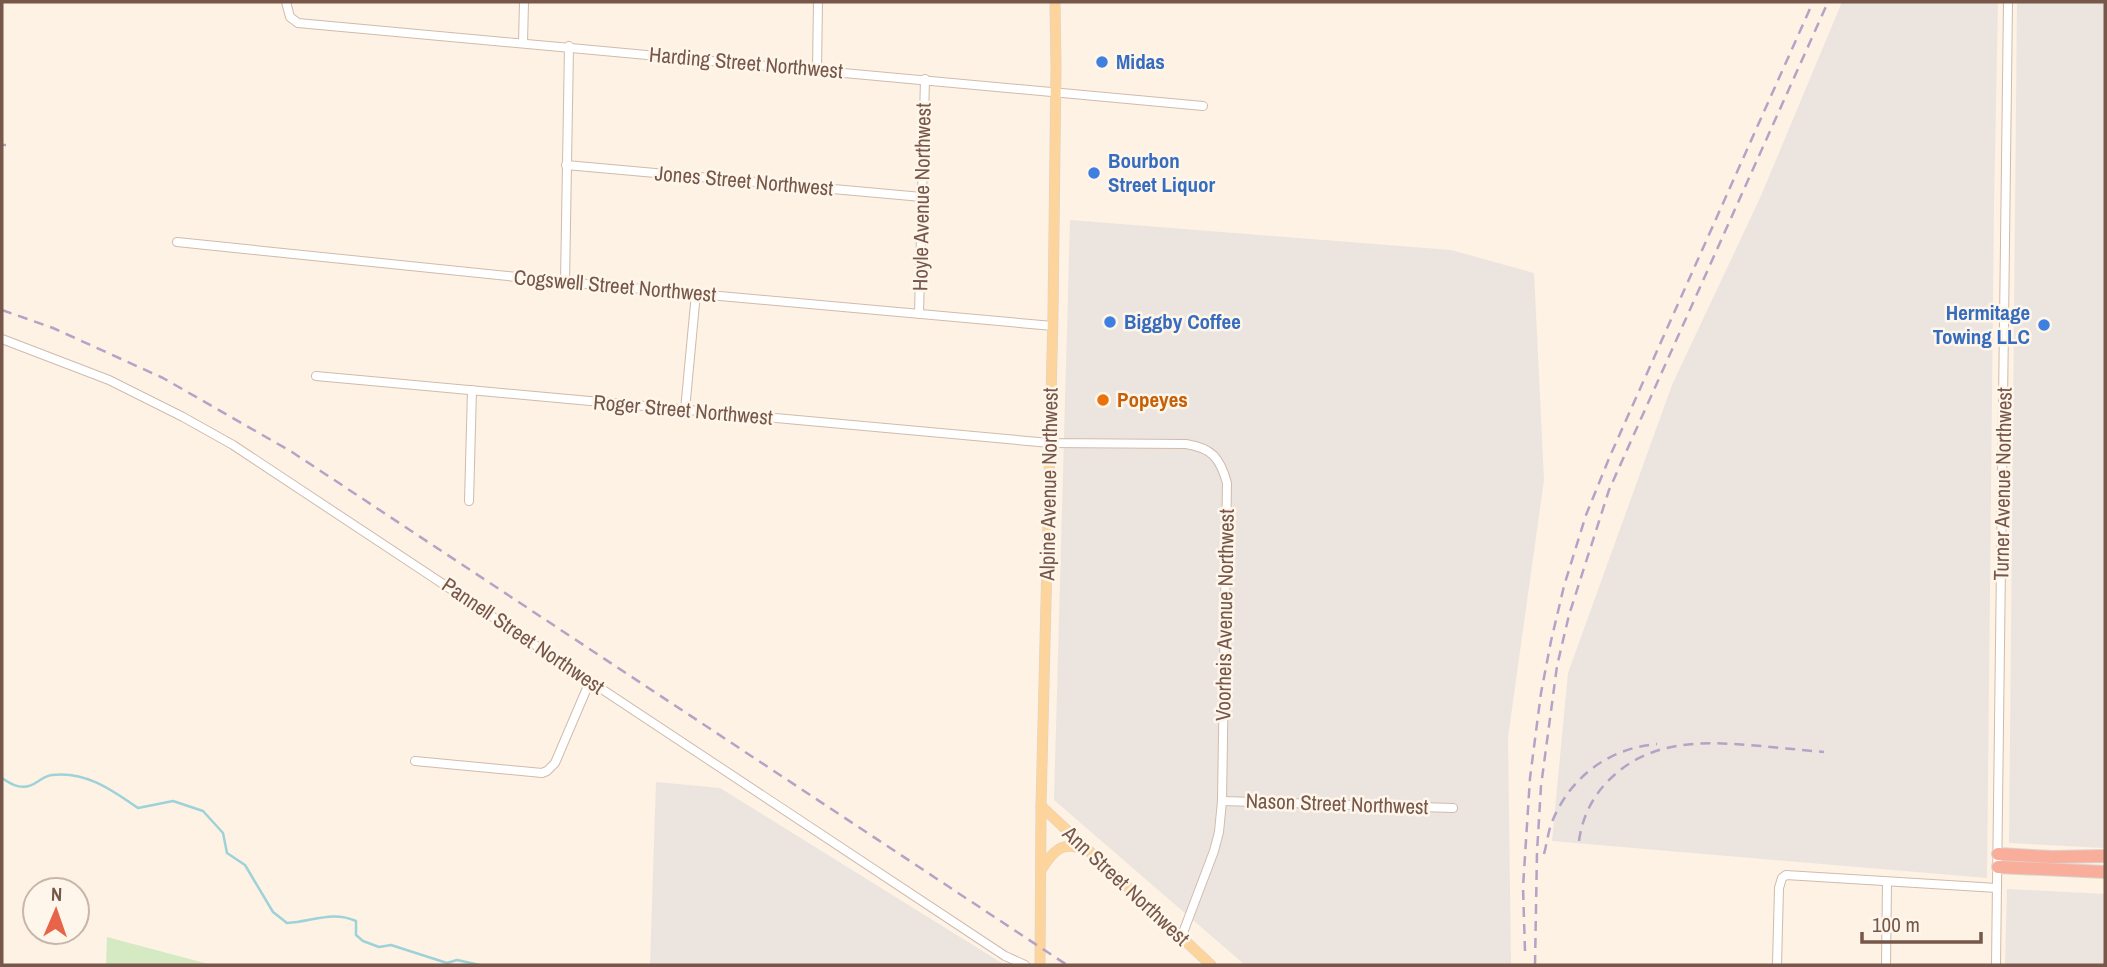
<svg xmlns="http://www.w3.org/2000/svg" width="2107" height="967" font-family="'Archivo Narrow',sans-serif">
<style>
.industrial{fill:#ece5df}
.green{fill:#d5eac2}
.lines{fill:none;stroke-linecap:round;stroke-linejoin:round}
.stream{stroke:#9ed2d9;stroke-width:2.5}
.minor-casing{stroke:#d0bbad;stroke-width:10}
.major-casing{stroke:#dbd3d0;stroke-width:11}
.highway-casing{stroke:#dbd3d0;stroke-width:14}
.minor{stroke:#fff;stroke-width:8}
.major{stroke:#fcd49c;stroke-width:10}
.highway{stroke:#f8ae9a;stroke-width:12}
.rail{stroke:#b4a3c6;stroke-width:2.5;stroke-dasharray:10 7;stroke-linecap:butt}
.shop-dot{fill:#3f7fe0;stroke:#fff6eb;stroke-width:2.5}
.food-dot{fill:#e8710a;stroke:#fff6eb;stroke-width:2.5}
.labels{text-anchor:middle;stroke-width:5;stroke-linejoin:round;paint-order:stroke}
.shop-label{font-size:21px;font-weight:bold;fill:#366cbe;stroke:#fff6eb;text-anchor:start}
.street-label{font-size:21px;fill:#765749;stroke:#fff6eb}
.food-label{font-size:21px;font-weight:bold;fill:#c56008;stroke:#fff6eb;text-anchor:start}
</style>
<rect width="100%" height="100%" fill="#fdf2e4"/>
<g class="industrial">
<polygon points="1842,2 1998,2 1994,206 1987,878 1552,841 1568,673 1672,385 1760,198"/>
<polygon points="2017,2 2105,2 2105,847 2103,848 2009,843"/>
<polygon points="1070,220 1451,250 1534,273 1544,480 1508,737 1511,965 1245,965 1054,800"/>
<polygon points="656,782 720,788 1005,965 650,965"/>
<polygon points="2007,889 2105,894 2105,965 2005,965"/>
</g>
<polygon class="green" points="107,937 212,965 106,965"/>
<g class="lines">
<path class="stream" d="M2 778C13 786 24 791 37 782 42 779 45 776 52 775 86 771 112 790 138 808L173 801 203 811 223 833 227 853 245 865 273 912 287 923C312 922 332 910 356 921V935L363 941 379 947 391 945 447 963 457 960 480 965"/>
<g class="minor-casing">
<g id="minor">
<polyline points="286,2 290,17 298,23 1203,106"/>
<polyline points="523,43 524,2"/>
<polyline points="817,69 818,2"/>
<polyline points="566,165 922,197"/>
<polyline points="177,242 565,282 1053,326"/>
<polyline points="565,282 569,46"/>
<polyline points="919,314 925,79"/>
<polyline points="2,339 109,380 183,417 233,445 1005,956 1025,965"/>
<path d="M316 376 1050 443 1186 444C1212 448 1220 458 1227 483L1222 801 1219 832 1214 851 1181 938"/>
<polyline points="685,410 696,293"/>
<polyline points="469,501 472,390"/>
<polyline points="415,761 542,773 547,771 555,763 590,681"/>
<polyline points="1222,801 1453,808"/>
<polyline points="1777,965 1779,888 1782,878 1786,875 1997,888"/>
<polyline points="1886,965 1887,882"/>
<polyline points="1996,965 2008,2"/>
</g>
</g>
<g class="major-casing">
<g id="major">
<polyline points="1041,806 1211,965"/>
<path d="M1041 870C1053 851 1062 840 1085 850"/>
<polyline points="1040,965 1041,806 1053,315 1056,67 1055,2"/>
</g>
</g>
<g class="highway-casing">
<g id="highway">
<polyline points="1998,854 2052,857 2105,856"/>
<polyline points="1998,867 2105,872"/>
</g>
</g>
<use href="#minor" class="minor"/>
<use href="#major" class="major"/>
<use href="#highway" class="highway"/>
<g class="rail">
<polyline points="2,145 6,145"/>
<polyline points="2,310 53,328 163,378 292,452 1067,965"/>
<path d="M1579 841C1582 818 1592 797 1609 780 1648 741 1698 741 1749 745 1774 747 1799 750 1824 752"/>
<path d="M1544 854C1547 843 1548 832 1552 822 1570 777 1609 748 1657 744"/>
<polyline points="1525,951 1523,887 1530,778 1541,693 1551,641 1564,586 1586,515 1610,456 1813,2"/>
<polyline points="1535,965 1537,852 1541,786 1557,666 1569,615 1609,490 1828,2"/>
</g>
</g>
<g class="shop-dot">
<circle cx="1102" cy="62" r="7"/>
<circle cx="1094" cy="173" r="7"/>
<circle cx="1110" cy="322" r="7"/>
<circle cx="2044" cy="325" r="7"/>
</g>
<circle class="food-dot" cx="1103" cy="400" r="7"/>
<g class="labels">
<g class="shop-label">
<text x="1116" y="69">Midas</text>
<text x="1108" y="168">Bourbon<tspan x="1108" dy="24">Street Liquor</tspan></text>
<text x="2030" y="320" text-anchor="end">Hermitage<tspan x="2030" dy="24">Towing LLC</tspan></text>
<text x="1124" y="329">Biggby Coffee</text>
</g>
<g class="street-label">
<text transform="translate(746 63) rotate(5)" y="7">Harding Street Northwest</text>
<text transform="translate(744 181) rotate(5)" y="7">Jones Street Northwest</text>
<text transform="translate(922 197) rotate(-89)" y="7">Hoyle Avenue Northwest</text>
<text transform="translate(615 286) rotate(5)" y="7">Cogswell Street Northwest</text>
<text transform="translate(683 410) rotate(5)" y="7">Roger Street Northwest</text>
<text transform="translate(1049 484) rotate(-89)" y="7">Alpine Avenue Northwest</text>
<text transform="translate(2003 484) rotate(-89)" y="7">Turner Avenue Northwest</text>
<text transform="translate(1225 615) rotate(-89)" y="7">Voorheis Avenue Northwest</text>
<text transform="translate(523 636) rotate(34)" y="7">Pannell Street Northwest</text>
<text transform="translate(1337 804) rotate(2)" y="7">Nason Street Northwest</text>
<text transform="translate(1126 886) rotate(43)" y="7">Ann Street Northwest</text>
</g>
<g class="food-label">
<text x="1117" y="407">Popeyes</text>
</g>
</g>
<rect width="2107" height="967" fill="none" stroke="#765749" stroke-width="7"/>
<g transform="translate(56 911) rotate(2)"><circle r="33" fill="#fff6eb" stroke="#c8b6aa" stroke-width="2"/>
<path d="M0-5L12 26L0 18L-12 26Z" fill="#e86448"/>
<text y="-10" font-size="19" font-weight="bold" text-anchor="middle" fill="#765749">N</text>
</g>
<path d="M1862 932v10h119v-10" fill="none" stroke="#765749" stroke-width="3.5"/>
<text x="1872" y="932" font-size="21" fill="#765749" stroke="#fff6eb" stroke-width="5" paint-order="stroke">100 m</text>
</svg>
